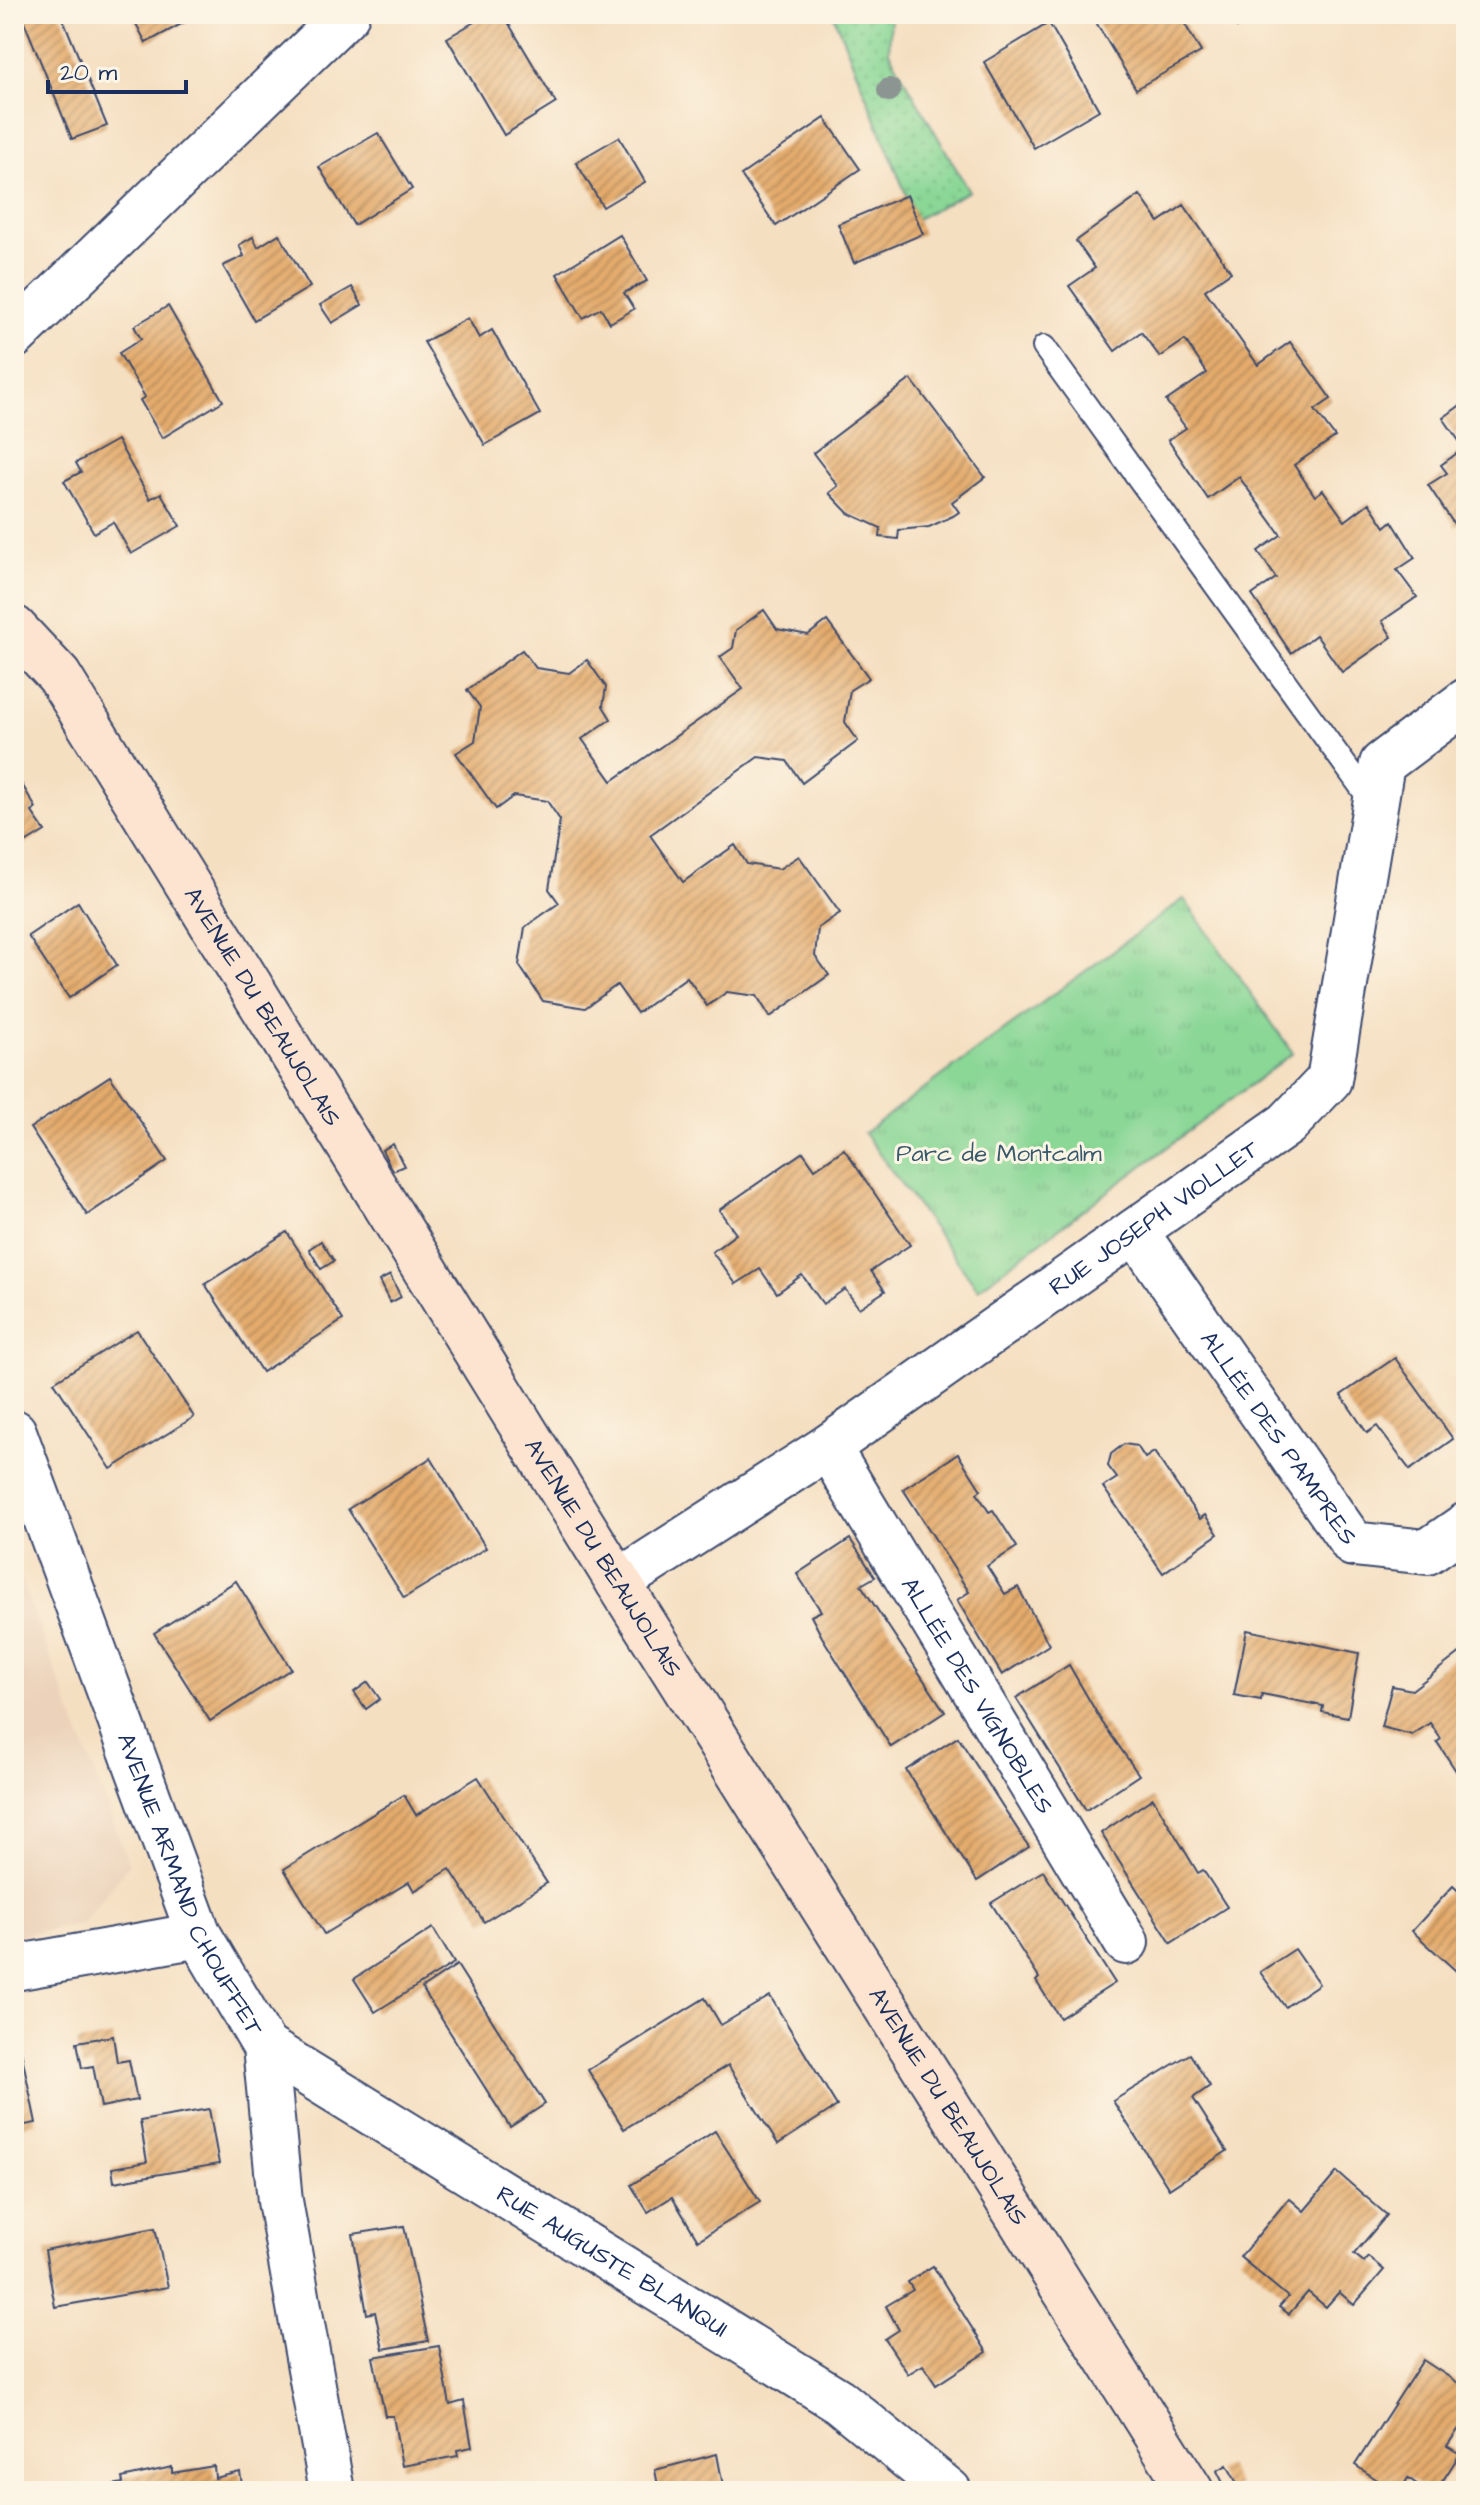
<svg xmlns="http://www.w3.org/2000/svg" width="1480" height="2505" font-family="'Architects Daughter',sans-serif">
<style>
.built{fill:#ecd2ba}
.park{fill:url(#park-tufts);stroke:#52837a;stroke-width:2}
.garden{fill:url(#garden-dots);stroke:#52837a;stroke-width:2}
.building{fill:url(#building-hatch)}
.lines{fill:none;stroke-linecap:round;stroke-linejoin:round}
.lane-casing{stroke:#3c496d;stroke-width:26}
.street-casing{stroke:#3c496d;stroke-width:48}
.secondary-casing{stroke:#3c496d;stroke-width:48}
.lane{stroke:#fff;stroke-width:22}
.street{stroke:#fff;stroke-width:44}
.secondary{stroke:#fde4d1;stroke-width:44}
.tree{fill:#8c9592}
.labels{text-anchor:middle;stroke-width:6;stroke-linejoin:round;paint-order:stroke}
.street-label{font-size:24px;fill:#1b2f5e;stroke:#fcf5e5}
.park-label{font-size:24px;fill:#37596c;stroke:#fcf5e5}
</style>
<defs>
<pattern id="park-tufts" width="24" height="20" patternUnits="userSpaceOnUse" patternTransform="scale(2)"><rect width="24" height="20" fill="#8ad796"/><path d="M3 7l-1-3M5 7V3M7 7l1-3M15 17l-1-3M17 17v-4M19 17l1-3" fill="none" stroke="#76b984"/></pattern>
<pattern id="garden-dots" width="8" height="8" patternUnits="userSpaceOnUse" patternTransform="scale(2)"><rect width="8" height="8" fill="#8ad796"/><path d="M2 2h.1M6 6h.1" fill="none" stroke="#76b984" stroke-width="1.8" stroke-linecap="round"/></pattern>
<pattern id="building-hatch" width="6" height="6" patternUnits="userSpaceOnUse" patternTransform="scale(2)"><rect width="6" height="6" fill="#e4ab6c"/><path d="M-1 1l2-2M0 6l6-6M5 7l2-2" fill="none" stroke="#b88c5c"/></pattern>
</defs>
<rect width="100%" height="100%" fill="#fcf5e5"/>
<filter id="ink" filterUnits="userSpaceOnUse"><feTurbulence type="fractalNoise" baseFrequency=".0125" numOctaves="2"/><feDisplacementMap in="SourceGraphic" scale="16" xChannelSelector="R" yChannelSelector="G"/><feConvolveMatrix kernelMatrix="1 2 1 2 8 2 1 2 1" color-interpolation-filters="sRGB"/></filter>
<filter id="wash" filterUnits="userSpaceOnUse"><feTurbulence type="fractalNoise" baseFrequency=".006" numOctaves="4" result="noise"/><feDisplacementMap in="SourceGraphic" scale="32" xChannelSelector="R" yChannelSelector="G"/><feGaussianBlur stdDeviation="1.8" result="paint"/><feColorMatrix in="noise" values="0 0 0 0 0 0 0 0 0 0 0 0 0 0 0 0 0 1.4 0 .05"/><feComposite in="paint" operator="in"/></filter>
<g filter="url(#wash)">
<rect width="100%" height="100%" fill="#f5dfc1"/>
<polygon class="built" points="14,1562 129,1864 83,1923 14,1937"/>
<polygon class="park" points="1184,899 1293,1053 978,1289 864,1133"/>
<polygon class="garden" points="833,14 891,14 889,52 969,191 916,219"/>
<g id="blocks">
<g class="building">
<polygon points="21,14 61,14 107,126 72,139"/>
<polygon points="131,14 200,14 146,43"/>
<polygon points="488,14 503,14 556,103 504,135 447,38"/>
<polygon points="1091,14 1179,14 1201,52 1136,89"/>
<polygon points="1228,14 1261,14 1237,28"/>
<polygon points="1049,23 1099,110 1034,148 984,62"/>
<polygon points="825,118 860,169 776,226 741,175"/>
<polygon points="378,133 412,189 354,225 319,167"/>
<polygon points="619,137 645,182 603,207 576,162"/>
<polygon points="907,195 923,234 854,263 838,224"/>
<polygon points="1140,195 1159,222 1184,205 1231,272 1205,290 1258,365 1290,342 1331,399 1315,410 1335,437 1294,465 1315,496 1323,490 1345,521 1369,503 1385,527 1392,521 1415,558 1397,570 1417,597 1382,621 1392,637 1342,672 1316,635 1291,653 1252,595 1276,578 1258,551 1281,535 1239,477 1208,499 1168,440 1186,428 1166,401 1207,373 1185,340 1160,357 1141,332 1115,351 1069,286 1095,268 1076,241"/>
<polygon points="279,234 310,287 254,320 223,266 244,256 239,245 253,237 258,247"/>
<polygon points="620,235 647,281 624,293 634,309 610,323 601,308 583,318 557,274"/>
<polygon points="352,287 362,305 332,323 320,305"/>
<polygon points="168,306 223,401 162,438 140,400 145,397 119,353 141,339 134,326"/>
<polygon points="468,318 479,338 492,330 540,414 485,445 424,342"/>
<polygon points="911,379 985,477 952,502 959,512 953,516 929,527 899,530 898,539 880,537 881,528 848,513 829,493 838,486 813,453"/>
<polygon points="1466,401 1466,520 1456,527 1428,485 1447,473 1441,465 1464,448 1443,418"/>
<polygon points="117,440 150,499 161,493 180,526 131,554 113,522 94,533 64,481 81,472 76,463"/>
<polygon points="764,610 777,629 808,635 827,621 869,678 850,690 845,722 858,741 802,783 787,761 758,757 650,835 683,882 735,845 747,864 779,869 799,856 840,913 818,928 815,956 829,975 770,1017 757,996 727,992 707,1006 687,977 637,1013 617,985 585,1008 543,1001 519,965 525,927 559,903 549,889 560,820 547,801 514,796 496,809 456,753 475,741 480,707 467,690 522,650 536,668 569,673 587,660 606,687 603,706 611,719 582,739 612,781 743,689 720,657 733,648 736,630"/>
<polygon points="14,771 36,808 32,812 45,831 14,850"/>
<polygon points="78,902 117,965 69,998 28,936"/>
<polygon points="110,1076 167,1161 87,1215 30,1128"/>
<polygon points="393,1144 404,1166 392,1171 382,1150"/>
<polygon points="844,1149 910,1245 871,1271 885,1291 859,1308 845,1289 823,1304 802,1275 777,1293 760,1269 736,1284 712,1252 736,1234 719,1210 803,1152 815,1169"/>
<polygon points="287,1232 343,1320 262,1372 205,1284"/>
<polygon points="321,1241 334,1261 321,1269 309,1249"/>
<polygon points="390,1275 401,1297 390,1303 379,1281"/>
<polygon points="137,1330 194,1417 111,1469 54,1382"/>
<polygon points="1395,1358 1453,1439 1410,1470 1377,1426 1367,1433 1341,1395"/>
<polygon points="1124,1444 1137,1446 1145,1458 1154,1452 1200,1519 1205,1515 1218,1534 1163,1573 1103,1487 1117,1478 1108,1466 1111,1454"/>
<polygon points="958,1454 981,1490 977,1493 989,1512 993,1510 1017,1547 987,1566 1005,1594 1018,1587 1049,1645 1002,1675 957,1600 969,1592 903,1489"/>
<polygon points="431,1458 486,1548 404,1598 348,1509"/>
<polygon points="850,1539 875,1577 861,1585 945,1712 891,1747 822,1637 811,1616 821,1611 797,1574"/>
<polygon points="236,1581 291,1669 210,1721 154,1633"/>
<polygon points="1247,1630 1359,1653 1348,1717 1322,1712 1323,1706 1262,1694 1261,1700 1234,1695"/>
<polygon points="1466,1648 1466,1781 1464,1783 1437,1742 1441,1739 1430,1723 1412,1735 1381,1727 1392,1686 1412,1690"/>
<polygon points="1069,1665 1102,1722 1139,1775 1086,1810 1016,1698"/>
<polygon points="368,1682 380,1699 366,1709 354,1692"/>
<polygon points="958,1737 1029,1847 977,1881 906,1770"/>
<polygon points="478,1777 547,1883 484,1922 450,1869 414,1891 409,1882 324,1934 284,1869 404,1795 416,1815"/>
<polygon points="1153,1798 1198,1873 1203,1870 1227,1907 1171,1943 1101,1833"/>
<polygon points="1043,1871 1115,1983 1060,2018 1036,1981 1039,1978 991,1903"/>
<polygon points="1453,1886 1466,1898 1466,1980 1412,1931"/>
<polygon points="433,1928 454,1963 375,2012 354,1979"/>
<polygon points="1295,1949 1319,1984 1285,2007 1260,1972"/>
<polygon points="457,1965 545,2104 510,2127 422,1988"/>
<polygon points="770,1996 837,2106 778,2144 728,2065 624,2129 588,2070 705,1998 721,2025"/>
<polygon points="113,2036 117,2062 129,2060 137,2100 101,2107 93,2066 82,2068 77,2042"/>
<polygon points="20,2046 36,2123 14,2127 14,2047"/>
<polygon points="1190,2054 1210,2086 1193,2098 1227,2151 1169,2189 1113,2101"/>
<polygon points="209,2109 219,2164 114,2182 112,2168 147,2162 140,2121"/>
<polygon points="715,2131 760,2202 698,2240 672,2197 648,2212 631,2185"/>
<polygon points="1337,2172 1387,2215 1354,2254 1364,2262 1368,2257 1384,2270 1354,2305 1339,2292 1326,2307 1308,2292 1289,2314 1279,2307 1288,2297 1240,2257 1289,2198 1304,2211"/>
<polygon points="404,2226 428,2341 383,2349 375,2312 367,2314 353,2234"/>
<polygon points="155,2228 168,2287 55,2307 45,2250"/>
<polygon points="933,2266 987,2352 936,2385 923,2365 908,2374 885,2339 899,2330 886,2306 913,2290 908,2282"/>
<polygon points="439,2346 450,2405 464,2401 472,2447 457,2450 458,2456 402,2466 393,2416 385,2416 373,2357"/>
<polygon points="1423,2360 1466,2388 1466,2418 1447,2446 1460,2454 1436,2491 1427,2491 1408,2478 1400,2491 1394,2491 1355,2465"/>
<polygon points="717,2454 724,2491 659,2491 655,2470"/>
<polygon points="1227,2465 1238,2485 1227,2491 1217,2471"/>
<polygon points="214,2466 215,2478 240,2472 243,2491 102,2491 101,2487 123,2483 122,2478 172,2467 172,2473"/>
</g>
</g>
</g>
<g filter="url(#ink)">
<use href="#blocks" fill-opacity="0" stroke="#3c496d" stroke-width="2"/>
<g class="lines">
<g class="lane-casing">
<polyline id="lane" points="1044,347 1374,805"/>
</g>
<g class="street-casing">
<g id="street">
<polyline points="14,336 347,14"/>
<path id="s1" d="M1135 1231 1353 1544 1427 1552 1466 1525"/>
<path id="s2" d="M14 1432 199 1935 265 2047 280 2201 332 2491"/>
<path id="s3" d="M828 1447 1126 1942"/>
<path id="s4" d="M618 1582 828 1447 1287 1124 1329 1080 1382 764 1466 701"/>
<polyline points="14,1968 199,1935"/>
<path id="s5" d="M265 2047 839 2401 949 2491"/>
</g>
</g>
<g class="secondary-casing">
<g id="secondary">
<path id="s6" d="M14 628 59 676 618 1582 1191 2491"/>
</g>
</g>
<use href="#lane" class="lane"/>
<use href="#street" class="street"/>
<use href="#secondary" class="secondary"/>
</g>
<circle class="tree" cx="889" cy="90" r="12"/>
</g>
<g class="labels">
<g class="street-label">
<text dy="8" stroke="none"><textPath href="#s6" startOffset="454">AVENUE DU BEAUJOLAIS</textPath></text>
<text dy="8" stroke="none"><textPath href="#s4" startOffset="648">RUE JOSEPH VIOLLET</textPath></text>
<text dy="8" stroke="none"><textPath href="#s1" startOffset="252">ALLÉE DES PAMPRES</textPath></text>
<text dy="8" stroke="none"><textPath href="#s6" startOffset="1102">AVENUE DU BEAUJOLAIS</textPath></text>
<text dy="8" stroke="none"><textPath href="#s3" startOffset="290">ALLÉE DES VIGNOBLES</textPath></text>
<text dy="8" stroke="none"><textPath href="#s2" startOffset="486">AVENUE ARMAND CHOUFFET</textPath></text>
<text dy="8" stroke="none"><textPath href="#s6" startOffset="1750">AVENUE DU BEAUJOLAIS</textPath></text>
<text dy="8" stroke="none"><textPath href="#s5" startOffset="408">RUE AUGUSTE BLANQUI</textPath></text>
</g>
<g class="park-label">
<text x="999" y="1161">Parc de Montcalm</text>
</g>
</g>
<rect width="1480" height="2505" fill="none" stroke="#fcf5e5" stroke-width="48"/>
<path d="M48 80v12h138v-12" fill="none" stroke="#1b2f5e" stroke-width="4"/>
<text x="60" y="80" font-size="24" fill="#1b2f5e" stroke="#fcf5e5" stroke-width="6" paint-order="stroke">20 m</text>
</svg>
